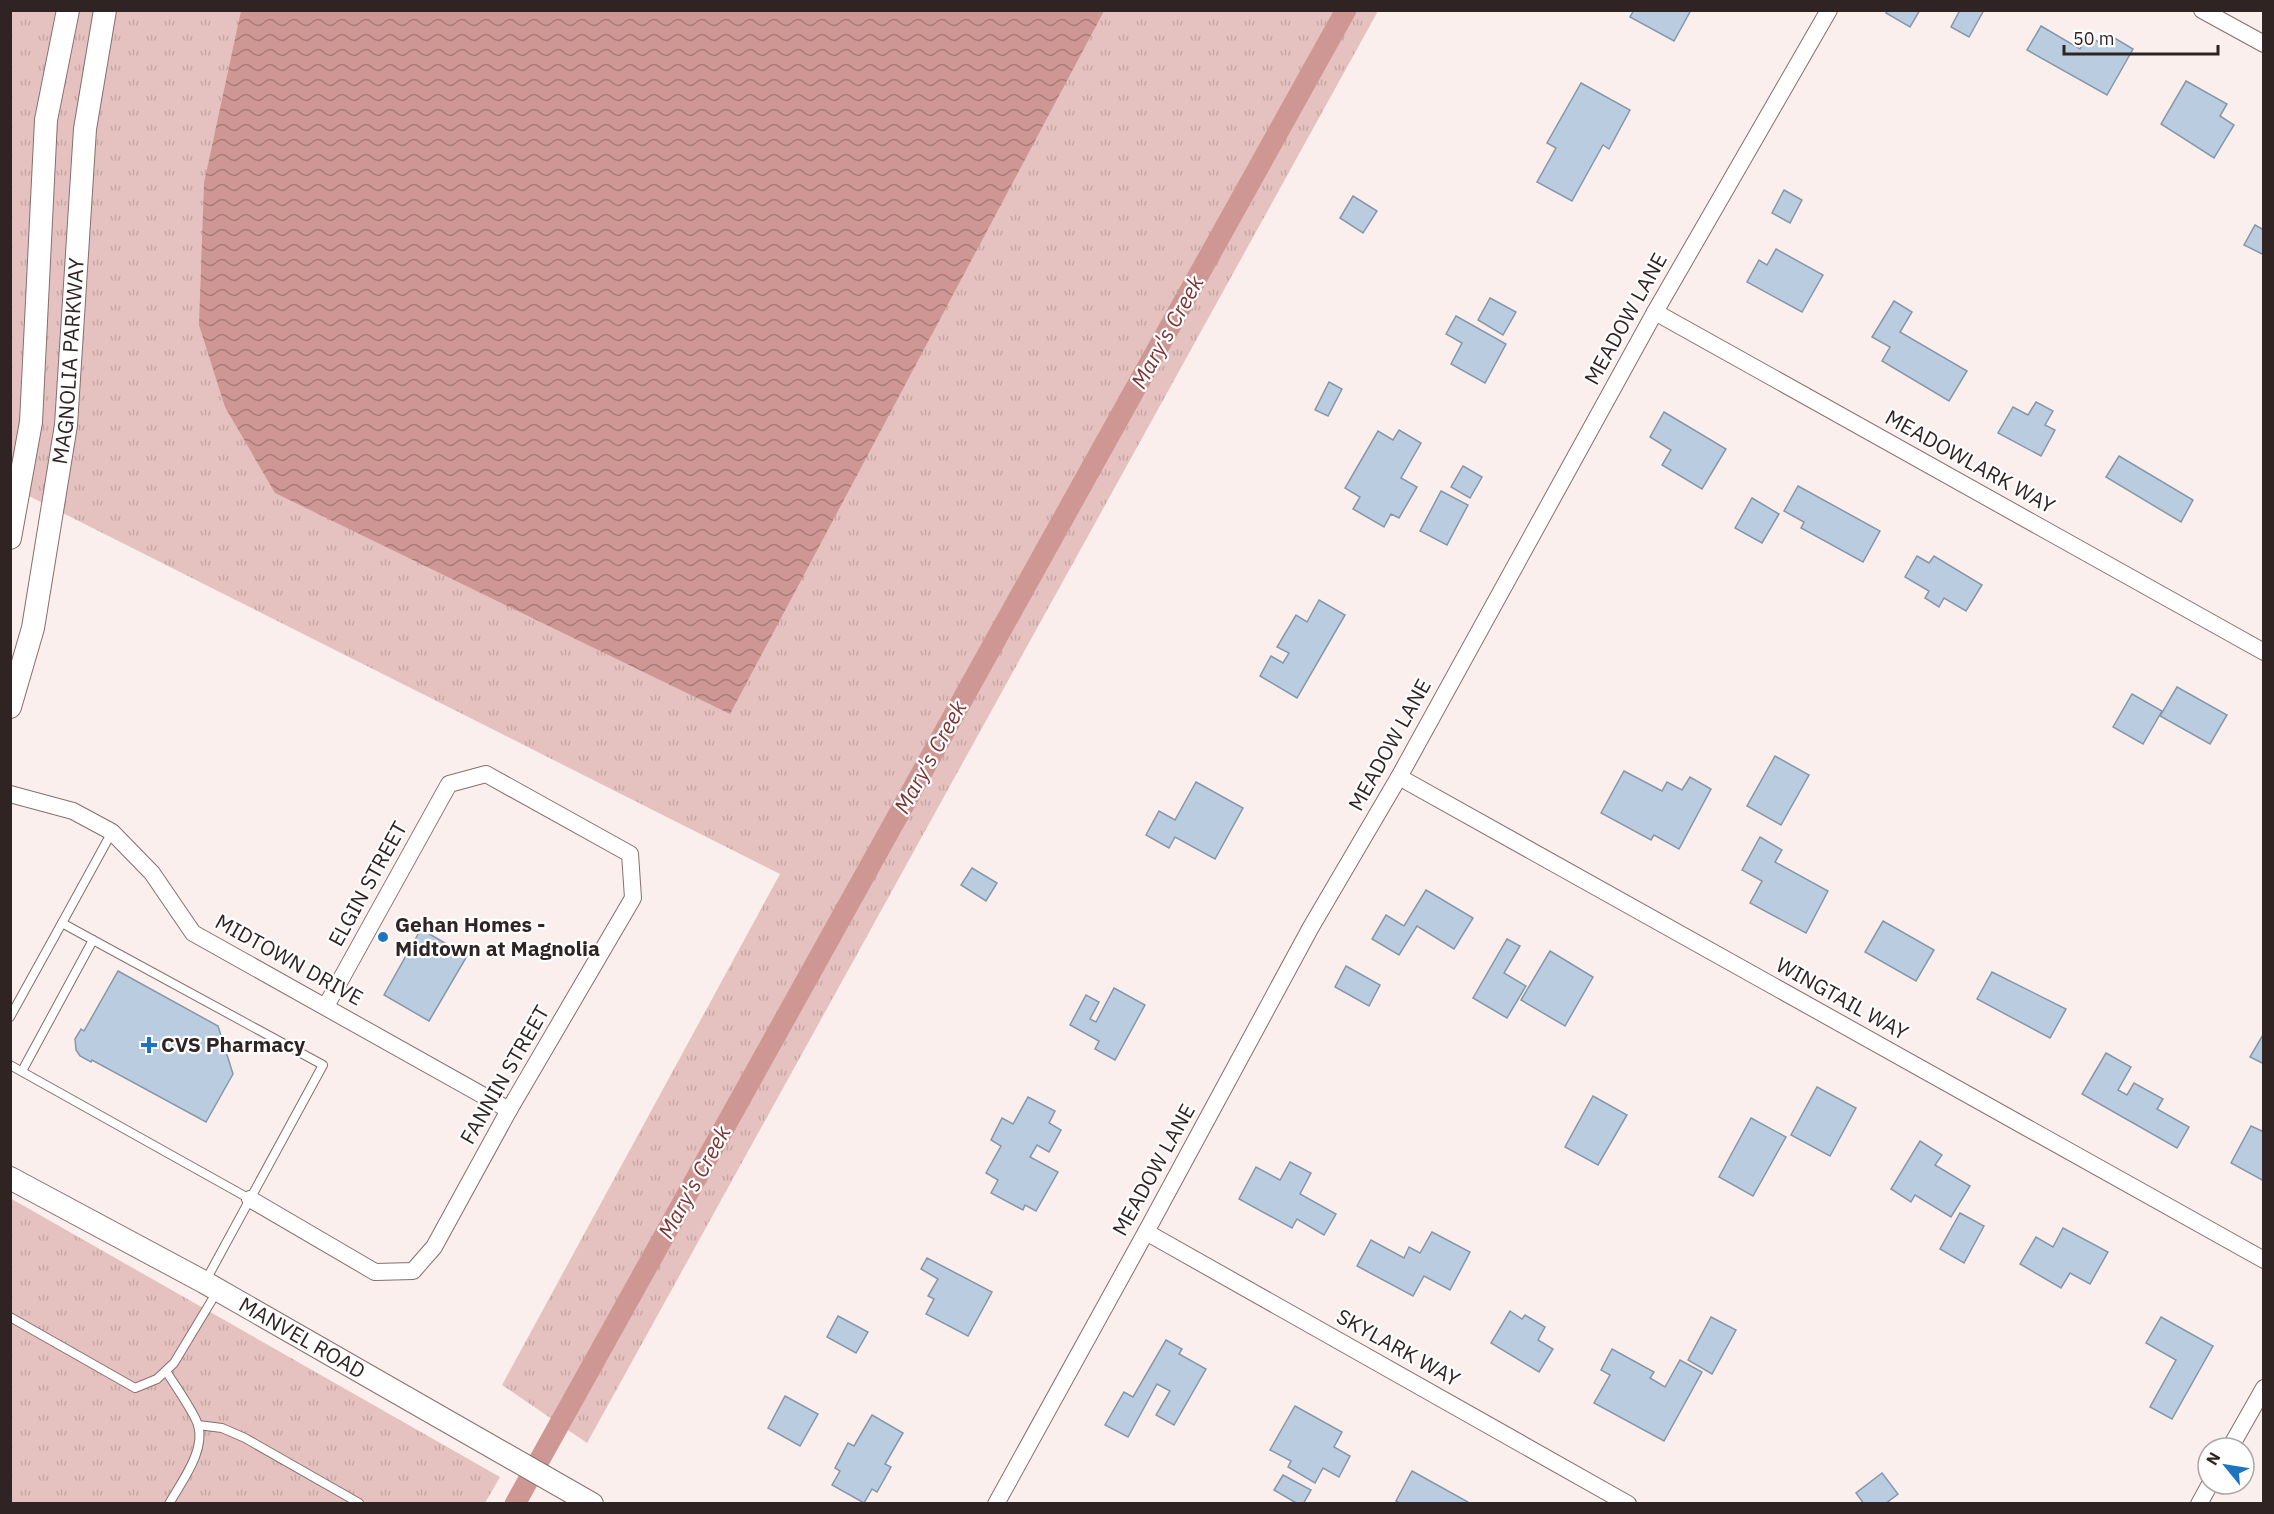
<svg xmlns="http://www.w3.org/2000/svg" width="2274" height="1514" font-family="'IBM Plex Sans',sans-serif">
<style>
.grass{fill:url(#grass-tufts)}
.water{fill:url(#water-waves)}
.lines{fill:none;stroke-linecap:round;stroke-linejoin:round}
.canal{stroke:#ce9794;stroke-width:21}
.building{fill:#baccdf;stroke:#8797aa;stroke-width:1.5}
.lane-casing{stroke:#886e6c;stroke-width:10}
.street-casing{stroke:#886e6c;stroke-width:18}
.secondary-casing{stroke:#886e6c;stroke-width:24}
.lane{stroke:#fff;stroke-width:8}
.street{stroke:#fff;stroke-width:16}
.secondary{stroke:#fff;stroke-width:22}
.poi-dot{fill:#1f74c2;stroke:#fff;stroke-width:2}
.labels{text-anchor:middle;stroke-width:4.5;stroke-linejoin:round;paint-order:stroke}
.street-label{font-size:21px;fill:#2f2423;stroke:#fff}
.poi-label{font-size:21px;font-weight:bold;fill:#2f2423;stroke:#fff;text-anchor:start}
.water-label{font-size:22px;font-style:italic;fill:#793433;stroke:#fff}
</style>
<defs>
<pattern id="grass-tufts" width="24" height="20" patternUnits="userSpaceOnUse" patternTransform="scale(1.5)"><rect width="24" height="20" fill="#e5c2bf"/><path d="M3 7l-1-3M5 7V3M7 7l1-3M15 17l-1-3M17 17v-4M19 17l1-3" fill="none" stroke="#c5a7a4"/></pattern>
<pattern id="water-waves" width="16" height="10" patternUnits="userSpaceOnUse" patternTransform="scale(1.5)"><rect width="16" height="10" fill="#ce9794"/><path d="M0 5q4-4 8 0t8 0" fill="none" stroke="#a87b78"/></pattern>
</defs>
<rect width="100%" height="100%" fill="#fbefee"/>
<g class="grass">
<polygon points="10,11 1378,11 587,1443 502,1385 780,874 11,487"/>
<polygon points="10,1198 500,1477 485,1503 11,1503"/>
</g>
<polygon class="water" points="241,11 241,10 1104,11 730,714 275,493 225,407 199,325 204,183"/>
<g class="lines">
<polyline class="canal" points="515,1504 1346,10"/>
</g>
<g class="building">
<polygon points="1634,10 1691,10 1674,41 1630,17"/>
<polygon points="1888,10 1920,10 1910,27 1886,13"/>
<polygon points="1960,10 1984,10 1969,37 1951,27"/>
<polygon points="2041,26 2080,49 2087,35 2107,47 2113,37 2133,49 2107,95 2027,50"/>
<polygon points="2186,81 2227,104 2220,116 2234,125 2214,158 2161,124"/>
<polygon points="1581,83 1630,110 1609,149 1603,145 1572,201 1537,182 1556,148 1547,143"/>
<polygon points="1784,190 1802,200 1790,223 1772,213"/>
<polygon points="1353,196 1377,211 1363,233 1340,218"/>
<polygon points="2255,225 2264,230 2264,255 2244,245"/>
<polygon points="1776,249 1823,275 1802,312 1747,282 1759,260 1767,265"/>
<polygon points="1490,298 1516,312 1503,335 1478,320"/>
<polygon points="1894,301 1912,312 1900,332 1967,371 1949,401 1882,361 1890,347 1872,337"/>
<polygon points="1456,316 1506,344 1485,383 1451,364 1462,343 1446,334"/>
<polygon points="1329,382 1342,389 1328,416 1315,410"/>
<polygon points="2036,402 2053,411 2045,425 2055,430 2041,456 1998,433 2013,407 2028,415"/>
<polygon points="1664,412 1726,449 1702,489 1662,465 1671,450 1650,437"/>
<polygon points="1399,430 1421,443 1401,478 1417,487 1399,518 1391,514 1384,527 1353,509 1360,497 1345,488 1378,431 1393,440"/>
<polygon points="2119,456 2193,500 2181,522 2106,477"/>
<polygon points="1463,466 1482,477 1470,498 1451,487"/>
<polygon points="1798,486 1880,531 1863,562 1801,528 1804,522 1784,511"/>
<polygon points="1441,491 1468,505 1447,545 1420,531"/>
<polygon points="1752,498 1779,514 1762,543 1735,528"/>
<polygon points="1917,556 1929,563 1934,556 1982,585 1966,611 1944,598 1939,607 1925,598 1929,591 1905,577"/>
<polygon points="1319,600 1345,615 1297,698 1260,676 1271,656 1283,663 1289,653 1277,647 1296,615 1307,622"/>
<polygon points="2177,687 2227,715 2210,744 2160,716"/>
<polygon points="2132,694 2162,711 2143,744 2113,727"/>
<polygon points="1775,756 1809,775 1781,825 1747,806"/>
<polygon points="1624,771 1662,791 1667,782 1682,790 1690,777 1711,789 1679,849 1654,835 1651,840 1601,813"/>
<polygon points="1196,782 1243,808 1215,859 1175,837 1169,848 1146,835 1159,811 1175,820"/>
<polygon points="1760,837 1782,850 1775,862 1828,891 1806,933 1750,903 1762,881 1742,870"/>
<polygon points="972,868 997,883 986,901 961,885"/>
<polygon points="1426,890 1473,918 1454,949 1417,926 1399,955 1372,939 1386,915 1404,926"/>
<polygon points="1883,921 1934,950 1916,981 1865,952"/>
<polygon points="421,929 467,956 429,1021 384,995"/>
<polygon points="1507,939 1520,946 1504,973 1526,986 1507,1018 1473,998"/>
<polygon points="1550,951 1593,977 1565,1026 1521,1000"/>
<polygon points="1346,966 1380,985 1369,1006 1335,987"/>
<polygon points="118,971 218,1026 233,1074 206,1122 92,1060 91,1062 80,1056 76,1050 75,1039 81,1029 84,1031"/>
<polygon points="1992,972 2066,1009 2050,1038 1977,999"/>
<polygon points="1114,988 1145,1005 1115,1060 1095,1049 1099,1041 1070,1025 1086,995 1099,1002 1090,1019 1096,1022"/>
<polygon points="2264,1033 2264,1064 2250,1057"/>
<polygon points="2106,1053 2131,1067 2118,1090 2127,1095 2134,1083 2163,1099 2157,1109 2189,1127 2177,1148 2082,1094"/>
<polygon points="1817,1087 1856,1108 1830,1156 1791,1135"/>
<polygon points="1593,1096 1627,1115 1598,1165 1565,1147"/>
<polygon points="1028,1097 1055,1111 1049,1123 1061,1130 1049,1152 1037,1145 1030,1157 1058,1172 1036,1211 1025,1205 1023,1210 991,1193 998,1180 986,1173 1001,1146 991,1140 1002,1118 1013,1124"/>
<polygon points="1751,1118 1786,1137 1753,1196 1719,1177"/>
<polygon points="2251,1126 2264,1132 2264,1181 2231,1163"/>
<polygon points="1920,1141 1942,1155 1935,1165 1970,1186 1951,1217 1915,1195 1911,1202 1891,1189"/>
<polygon points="1290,1162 1311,1173 1300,1194 1336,1214 1324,1235 1297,1219 1292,1228 1239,1199 1256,1167 1280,1180"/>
<polygon points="1960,1213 1984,1226 1964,1263 1940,1249"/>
<polygon points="2063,1228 2108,1252 2090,1284 2070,1273 2061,1288 2020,1264 2036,1237 2053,1247"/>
<polygon points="1432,1232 1470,1252 1450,1290 1424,1276 1413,1296 1357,1266 1371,1240 1404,1258 1409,1247 1420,1253"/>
<polygon points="927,1258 992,1292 968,1336 926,1314 934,1299 928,1296 938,1279 921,1269"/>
<polygon points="1510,1311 1522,1319 1525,1315 1545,1327 1538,1340 1553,1349 1539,1372 1491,1343"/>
<polygon points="838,1316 868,1332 856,1353 827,1337"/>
<polygon points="1711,1317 1736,1330 1712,1374 1688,1360"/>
<polygon points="2161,1317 2213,1346 2172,1419 2150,1407 2176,1360 2146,1343"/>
<polygon points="1166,1340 1182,1349 1179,1354 1206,1369 1174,1425 1156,1415 1170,1391 1157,1384 1128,1437 1105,1425 1124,1392 1133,1397"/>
<polygon points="1612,1349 1654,1372 1650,1378 1665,1387 1680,1360 1702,1372 1664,1441 1594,1403 1610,1375 1601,1370"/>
<polygon points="785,1396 818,1414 800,1446 768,1428"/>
<polygon points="1295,1406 1342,1432 1334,1447 1350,1456 1339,1477 1323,1468 1315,1483 1288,1467 1291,1461 1270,1450"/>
<polygon points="872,1415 903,1433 885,1464 891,1467 877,1492 872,1489 864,1503 832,1485 840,1471 835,1468 848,1443 854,1446"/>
<polygon points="1412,1471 1468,1502 1467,1504 1401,1504 1396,1501"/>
<polygon points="1882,1473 1898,1494 1885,1504 1864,1504 1856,1493"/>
<polygon points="1283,1475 1311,1490 1303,1504 1298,1504 1274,1490"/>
</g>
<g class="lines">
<g class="lane-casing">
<g id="lane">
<polyline points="93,940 323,1065 206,1280"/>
<polyline points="10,1017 62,923"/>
<polyline points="10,1065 250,1199"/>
<polyline points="22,1071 93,940 62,923 112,832"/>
<polyline points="10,1317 135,1388 157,1379 174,1363 218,1290"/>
<path d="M166 1371C174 1384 194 1412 198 1425 206 1451 181 1482 169 1504"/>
<polyline points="198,1425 222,1428 245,1438 359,1503"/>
</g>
</g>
<g class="street-casing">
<g id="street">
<polyline points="2202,10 2264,44"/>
<polyline points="1655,312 2264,652"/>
<polyline points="1399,777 2264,1260"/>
<polyline points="10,794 73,811 112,832 152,873 193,933 509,1110"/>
<polyline points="250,1199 375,1272 413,1271 434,1247 509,1110 633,898 630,854 486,774 449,784 326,1006"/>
<polyline points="1146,1232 1628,1504"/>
<polyline points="2230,1448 2264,1388"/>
<polyline points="996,1504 1146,1232 1311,927 1399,777 1655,312 1829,10"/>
<polyline points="2199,1504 2210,1484"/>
</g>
</g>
<g class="secondary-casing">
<g id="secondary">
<polyline points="10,538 31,422 46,120 68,10"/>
<path id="s1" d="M10 707 33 628 66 425 85 129 105 10"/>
<path id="s2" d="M10 1178 204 1282 592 1504"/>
</g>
</g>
<use href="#lane" class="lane"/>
<use href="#street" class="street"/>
<use href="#secondary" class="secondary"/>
</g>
<g class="poi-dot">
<circle cx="383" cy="937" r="6"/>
<path d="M146 1036h6v6h6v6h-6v6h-6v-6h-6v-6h6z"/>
</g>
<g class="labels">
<g class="street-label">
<text transform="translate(1626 319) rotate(-61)" y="7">MEADOW LANE</text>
<text dy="7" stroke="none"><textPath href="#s1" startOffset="352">MAGNOLIA PARKWAY</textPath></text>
<text transform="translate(1970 462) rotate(29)" y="7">MEADOWLARK WAY</text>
<text transform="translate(1390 745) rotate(-61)" y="7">MEADOW LANE</text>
<text transform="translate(368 884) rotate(-61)" y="7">ELGIN STREET</text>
<text transform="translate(289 960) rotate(29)" y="7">MIDTOWN DRIVE</text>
<text transform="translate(1842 999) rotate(29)" y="7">WINGTAIL WAY</text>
<text transform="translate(505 1075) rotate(-60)" y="7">FANNIN STREET</text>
<text transform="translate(1154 1170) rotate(-61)" y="7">MEADOW LANE</text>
<text dy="7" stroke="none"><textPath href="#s2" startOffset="333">MANVEL ROAD</textPath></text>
<text transform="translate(1398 1348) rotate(29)" y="7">SKYLARK WAY</text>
</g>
<g class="poi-label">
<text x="395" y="932">Gehan Homes -<tspan x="395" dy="24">Midtown at Magnolia</tspan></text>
<text x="161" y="1052">CVS Pharmacy</text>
</g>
<g class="water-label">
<text transform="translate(1167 332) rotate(-61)" y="8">Mary's Creek</text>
<text transform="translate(930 757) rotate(-61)" y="8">Mary's Creek</text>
<text transform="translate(694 1182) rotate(-61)" y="8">Mary's Creek</text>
</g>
</g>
<rect width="2274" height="1514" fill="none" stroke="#2f2423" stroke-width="24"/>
<g transform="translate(2226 1466) rotate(300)"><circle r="28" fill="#ffffff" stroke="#aca7a7" stroke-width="1.5"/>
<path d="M0-4.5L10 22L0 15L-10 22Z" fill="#1f74c2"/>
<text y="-9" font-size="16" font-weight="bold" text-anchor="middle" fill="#2f2423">N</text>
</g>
<path d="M2064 45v9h154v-9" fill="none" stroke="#2f2423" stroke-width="3"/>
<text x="2073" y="45" font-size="18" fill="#2f2423" stroke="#ffffff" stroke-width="4.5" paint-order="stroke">50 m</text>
</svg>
